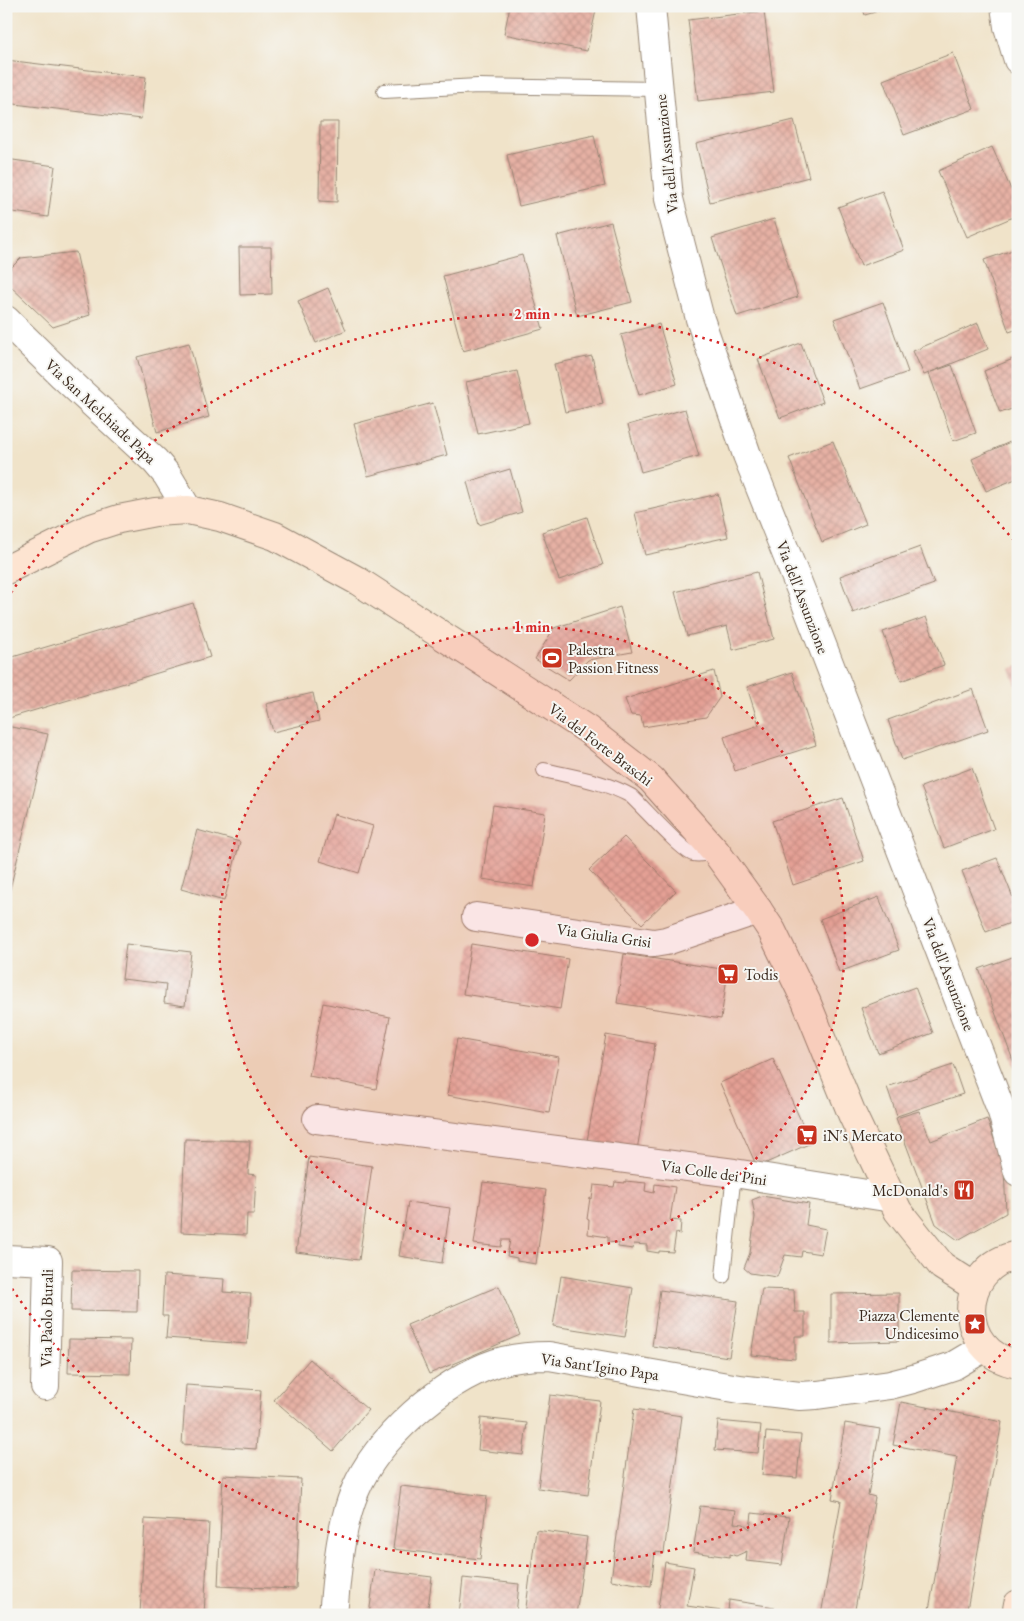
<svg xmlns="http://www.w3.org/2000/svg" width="1024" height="1621" font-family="'EB Garamond',serif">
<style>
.building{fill:url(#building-cross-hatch)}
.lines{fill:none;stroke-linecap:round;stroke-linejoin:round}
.lane-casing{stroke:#968674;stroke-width:16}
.street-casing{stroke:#968674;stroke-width:30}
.secondary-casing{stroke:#968674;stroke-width:30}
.lane{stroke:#fff;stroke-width:14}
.street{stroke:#fff;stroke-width:28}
.secondary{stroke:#fde4d1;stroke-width:28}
.ring{fill:none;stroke:#d62828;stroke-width:2.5;stroke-dasharray:2.5 5}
.labels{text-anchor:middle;stroke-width:4;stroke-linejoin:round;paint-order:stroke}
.street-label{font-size:16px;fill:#3b2a1e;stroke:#f6f6f2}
.poi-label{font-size:16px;fill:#3b2a1e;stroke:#f6f6f2;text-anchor:start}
.centre{fill:#d62828;stroke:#f6f6f2;stroke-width:2.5}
.ring-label{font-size:15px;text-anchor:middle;font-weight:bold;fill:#d62828;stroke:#f6f6f2;stroke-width:4;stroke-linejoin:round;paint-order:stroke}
</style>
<defs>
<pattern id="building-cross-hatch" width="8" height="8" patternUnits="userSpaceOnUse" patternTransform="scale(1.25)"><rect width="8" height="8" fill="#e6b1a4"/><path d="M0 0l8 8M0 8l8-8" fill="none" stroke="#c6988d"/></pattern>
</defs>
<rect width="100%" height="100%" fill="#f6f6f2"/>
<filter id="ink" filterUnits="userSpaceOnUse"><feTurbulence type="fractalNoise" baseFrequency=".02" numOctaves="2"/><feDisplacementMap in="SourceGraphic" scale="10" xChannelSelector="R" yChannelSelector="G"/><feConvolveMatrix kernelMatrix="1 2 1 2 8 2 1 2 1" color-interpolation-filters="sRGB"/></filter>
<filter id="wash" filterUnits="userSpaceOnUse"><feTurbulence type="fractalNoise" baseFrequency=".0096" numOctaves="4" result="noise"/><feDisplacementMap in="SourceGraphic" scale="20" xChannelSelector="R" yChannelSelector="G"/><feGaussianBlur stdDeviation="1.12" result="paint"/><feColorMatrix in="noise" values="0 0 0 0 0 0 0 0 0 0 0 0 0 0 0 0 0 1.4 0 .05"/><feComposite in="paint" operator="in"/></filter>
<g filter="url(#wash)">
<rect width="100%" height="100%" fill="#f0e3c9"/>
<g id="blocks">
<g class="building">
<polygon points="510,6 597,6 587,51 504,34"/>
<polygon points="862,6 892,6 892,7 865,15"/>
<polygon points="764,11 774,92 698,101 688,20"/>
<polygon points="953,53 974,109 904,135 883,80"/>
<polygon points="6,60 146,77 141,119 6,103"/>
<polygon points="794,120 809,177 710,202 696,144"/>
<polygon points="320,122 338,122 337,202 319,201"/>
<polygon points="594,135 605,186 519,206 507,155"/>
<polygon points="992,147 1018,205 1018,215 967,237 938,171"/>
<polygon points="6,159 55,166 48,217 6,211"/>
<polygon points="882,191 904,250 861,266 838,207"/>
<polygon points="774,219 798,297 737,316 712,238"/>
<polygon points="611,222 632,302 577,316 557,236"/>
<polygon points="239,247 271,247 272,294 240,295"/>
<polygon points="1018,248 1018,329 1009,332 984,260"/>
<polygon points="76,252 90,315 53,327 6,282 6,273 21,258"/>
<polygon points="522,255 543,329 463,351 443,276"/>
<polygon points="328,288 346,330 316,343 298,301"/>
<polygon points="883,302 908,372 860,389 834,319"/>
<polygon points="978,323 988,349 931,372 952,365 976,433 953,441 929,373 924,375 913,351"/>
<polygon points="659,324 677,384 639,395 621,335"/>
<polygon points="189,343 209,417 157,432 137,357"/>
<polygon points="801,343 823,402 780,418 758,359"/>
<polygon points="592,356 603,404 565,412 554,364"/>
<polygon points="1018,357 1018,407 1000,413 984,371"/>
<polygon points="517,371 529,423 478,434 466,382"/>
<polygon points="433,403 447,455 368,476 354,424"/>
<polygon points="685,409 699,456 641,472 628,425"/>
<polygon points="833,441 866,524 822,542 789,458"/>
<polygon points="1010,442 1018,459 1018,478 986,491 972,459"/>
<polygon points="510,469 522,512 479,525 467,482"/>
<polygon points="718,494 728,537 645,555 635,513"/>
<polygon points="587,517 603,565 559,580 542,532"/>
<polygon points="920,547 934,584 853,613 840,576"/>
<polygon points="757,572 774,639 733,650 727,626 687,636 675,592"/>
<polygon points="193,603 210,657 6,719 6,659"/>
<polygon points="620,607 632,652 588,660 569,680 535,659 554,628"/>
<polygon points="926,617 944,665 901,681 883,632"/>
<polygon points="1018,666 1018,691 1010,669"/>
<polygon points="714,671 720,697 706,717 643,727 641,716 631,715 625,699"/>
<polygon points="792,672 816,745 735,771 724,737 759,725 747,687"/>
<polygon points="973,689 988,730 902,760 888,720"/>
<polygon points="313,693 319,721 273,732 266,704"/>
<polygon points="6,726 48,734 7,901 6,901"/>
<polygon points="972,768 994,829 944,848 921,787"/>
<polygon points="843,798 864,861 793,885 772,821"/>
<polygon points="493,805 545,813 534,887 482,879"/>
<polygon points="334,814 373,826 359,873 320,861"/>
<polygon points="197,830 240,842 224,901 181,889"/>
<polygon points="624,837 676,891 642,924 589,870"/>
<polygon points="997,858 1018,910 1018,920 986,932 962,871"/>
<polygon points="879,897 899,950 839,972 820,919"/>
<polygon points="126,944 191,952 185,1006 164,1003 166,984 122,979"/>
<polygon points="471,944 568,959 560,1009 463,994"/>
<polygon points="624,954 728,970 721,1019 617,1003"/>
<polygon points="1018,955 1018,1074 979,969"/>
<polygon points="915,987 933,1033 878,1053 861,1008"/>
<polygon points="323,1003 390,1017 376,1089 309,1076"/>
<polygon points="606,1035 655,1044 637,1150 587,1141"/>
<polygon points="457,1039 559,1057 549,1113 447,1095"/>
<polygon points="773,1059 811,1143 757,1167 720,1083"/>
<polygon points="953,1065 963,1094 897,1116 887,1087"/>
<polygon points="919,1111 931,1141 987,1119 1004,1167 1006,1213 958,1240 936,1224 896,1118"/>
<polygon points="185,1139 250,1141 248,1174 256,1175 254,1214 247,1214 246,1235 181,1232"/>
<polygon points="309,1157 372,1166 359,1260 296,1252"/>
<polygon points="625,1181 646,1183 645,1191 654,1193 655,1184 675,1187 670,1220 681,1221 680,1234 676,1233 673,1252 659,1251 659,1253 647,1251 647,1245 634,1244 633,1249 618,1247 618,1243 608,1242 608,1237 588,1234 589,1220 587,1219 590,1198 592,1199 594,1185 614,1187 615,1182 625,1183"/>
<polygon points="483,1182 546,1190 536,1264 517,1261 517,1258 507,1256 510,1240 502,1240 501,1247 474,1244"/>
<polygon points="762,1196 809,1204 806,1225 826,1229 821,1254 802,1251 801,1257 785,1255 777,1277 750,1273 744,1268 750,1253 755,1217 752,1200"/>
<polygon points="408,1202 450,1208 442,1263 399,1256"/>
<polygon points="72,1270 138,1271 137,1312 71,1311"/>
<polygon points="164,1275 224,1279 223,1292 251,1294 247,1344 166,1338 168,1316 162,1316"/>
<polygon points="561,1276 633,1288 625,1337 553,1326"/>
<polygon points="499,1286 520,1335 429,1374 407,1325"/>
<polygon points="762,1289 794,1290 795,1312 805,1312 805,1336 795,1336 795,1359 751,1355"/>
<polygon points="660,1290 738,1301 729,1357 652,1346"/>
<polygon points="899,1293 899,1341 831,1343 831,1294"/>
<polygon points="69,1339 131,1340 130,1374 68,1373"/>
<polygon points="310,1359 368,1410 333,1451 274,1400"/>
<polygon points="186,1385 261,1390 256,1449 182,1444"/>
<polygon points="550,1395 600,1401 588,1495 538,1488"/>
<polygon points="901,1402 1002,1422 966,1615 928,1615 957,1457 893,1445"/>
<polygon points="634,1409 682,1416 664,1553 655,1552 651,1586 611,1580"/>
<polygon points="481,1418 527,1423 523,1455 478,1450"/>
<polygon points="718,1421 761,1425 758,1453 715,1450"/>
<polygon points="845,1423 880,1429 868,1495 875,1497 854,1615 821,1615 841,1501 832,1499"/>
<polygon points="766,1432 801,1435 797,1478 762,1475"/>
<polygon points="223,1475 301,1479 296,1589 218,1586"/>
<polygon points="401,1486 487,1496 480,1559 393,1549"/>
<polygon points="700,1506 736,1510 734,1523 744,1524 750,1529 752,1513 789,1517 782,1565 746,1561 747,1551 736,1556 730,1554 730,1557 693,1552"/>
<polygon points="145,1519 209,1523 204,1615 140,1615"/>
<polygon points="536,1530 587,1537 576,1615 525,1615"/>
<polygon points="665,1562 694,1567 687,1606 728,1612 729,1600 774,1607 773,1615 657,1615"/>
<polygon points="375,1570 432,1577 427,1615 369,1615"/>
<polygon points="463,1578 519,1584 516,1615 459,1615"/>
</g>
</g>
</g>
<g filter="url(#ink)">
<use href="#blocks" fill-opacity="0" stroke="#968674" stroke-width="1"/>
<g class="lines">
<g class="lane-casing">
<g id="lane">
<polyline points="384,91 478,86 659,89"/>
<path d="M544 770C573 777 604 781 631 796 643 807 681 850 693 854 701 856 708 853 716 852"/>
<polyline points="723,1276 734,1173"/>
</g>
</g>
<g class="street-casing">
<g id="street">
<polyline points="651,6 669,199 700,319 747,455 802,593 1002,1112 1018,1172"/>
<polyline points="1005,6 1008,27 1018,60"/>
<polyline points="6,320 62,375 155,461 167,475 188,510"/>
<polyline points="476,917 654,943 666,941 758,910"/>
<polyline points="317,1119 734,1173 892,1198"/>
<polyline points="6,1259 48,1261 45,1386"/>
<path d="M333 1615C337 1574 339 1530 355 1491 377 1438 442 1381 496 1363 514 1357 531 1356 549 1356L739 1389 800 1396 817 1395 890 1385 913 1379 953 1366 985 1347"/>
</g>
</g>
<g class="secondary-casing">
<g id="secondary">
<polyline points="6,570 88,529 119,519 155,512 188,510 220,517 275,536 358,581 588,730 651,779 716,852 758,910 772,931 806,1001 852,1114 898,1211 942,1266 975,1287"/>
<path d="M1018 1255C956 1266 955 1354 1018 1364"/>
<polyline points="1016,1615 1018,1604"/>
</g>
</g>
<use href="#lane" class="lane"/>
<use href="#street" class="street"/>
<use href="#secondary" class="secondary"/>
</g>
</g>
<circle cx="532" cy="940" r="313" fill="#d62828" fill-opacity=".12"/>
<g class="ring">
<circle cx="532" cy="940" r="313"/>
<path d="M1015 1338A626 626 0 0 1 7 1281M7 599A626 626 0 0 1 1015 542"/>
</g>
<defs>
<g id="stadium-square" transform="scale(1.125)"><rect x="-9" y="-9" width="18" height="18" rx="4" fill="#c8321e" stroke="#f6f6f2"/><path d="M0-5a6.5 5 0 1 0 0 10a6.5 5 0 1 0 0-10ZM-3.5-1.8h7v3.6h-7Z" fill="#fff"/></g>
<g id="supermarket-square" transform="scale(1.125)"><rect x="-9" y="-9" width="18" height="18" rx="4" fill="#c8321e" stroke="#f6f6f2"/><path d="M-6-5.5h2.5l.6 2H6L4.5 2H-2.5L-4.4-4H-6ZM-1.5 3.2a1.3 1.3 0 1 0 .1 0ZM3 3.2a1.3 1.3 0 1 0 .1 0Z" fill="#fff"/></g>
<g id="restaurant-square" transform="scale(1.125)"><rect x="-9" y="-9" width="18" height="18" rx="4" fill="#c8321e" stroke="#f6f6f2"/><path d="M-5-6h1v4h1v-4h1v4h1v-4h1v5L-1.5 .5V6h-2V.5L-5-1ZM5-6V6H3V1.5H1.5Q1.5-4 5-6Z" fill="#fff"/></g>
<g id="sight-square" transform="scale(1.125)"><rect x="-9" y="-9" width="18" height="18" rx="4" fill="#c8321e" stroke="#f6f6f2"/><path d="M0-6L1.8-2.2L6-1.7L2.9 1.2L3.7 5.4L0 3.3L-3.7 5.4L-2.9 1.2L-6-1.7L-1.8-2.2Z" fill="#fff"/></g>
</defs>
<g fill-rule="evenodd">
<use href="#stadium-square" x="552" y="658"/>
<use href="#supermarket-square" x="728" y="974"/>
<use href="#supermarket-square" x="807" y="1135"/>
<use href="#restaurant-square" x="964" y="1190"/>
<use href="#sight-square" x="975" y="1324"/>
</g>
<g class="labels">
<g class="street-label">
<text transform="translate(666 154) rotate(-96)" y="6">Via dell'Assunzione</text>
<text transform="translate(101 411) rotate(43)" y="6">Via San Melchiade Papa</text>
<text transform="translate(803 597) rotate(69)" y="6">Via dell'Assunzione</text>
<text transform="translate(601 744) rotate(37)" y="6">Via del Forte Braschi</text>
<text transform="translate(604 935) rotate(8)" y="6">Via Giulia Grisi</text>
<text transform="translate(949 974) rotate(69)" y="6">Via dell'Assunzione</text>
<text transform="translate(714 1172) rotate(8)" y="6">Via Colle dei Pini</text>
<text transform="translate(46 1318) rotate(-89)" y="6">Via Paolo Burali</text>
<text transform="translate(600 1366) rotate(8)" y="6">Via Sant'Igino Papa</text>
</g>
<g class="poi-label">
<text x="568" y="655">Palestra<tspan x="568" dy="18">Passion Fitness</tspan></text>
<text x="744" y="980">Todis</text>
<text x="823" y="1141">iN's Mercato</text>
<text x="948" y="1196" text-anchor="end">McDonald's</text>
<text x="959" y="1321" text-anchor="end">Piazza Clemente<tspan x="959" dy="18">Undicesimo</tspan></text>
</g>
</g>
<circle cx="532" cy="940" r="8" class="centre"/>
<g class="ring-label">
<text x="532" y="319">2 min</text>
<text x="532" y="632">1 min</text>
</g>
<rect width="1024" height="1621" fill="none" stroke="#f6f6f2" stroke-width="25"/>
</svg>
